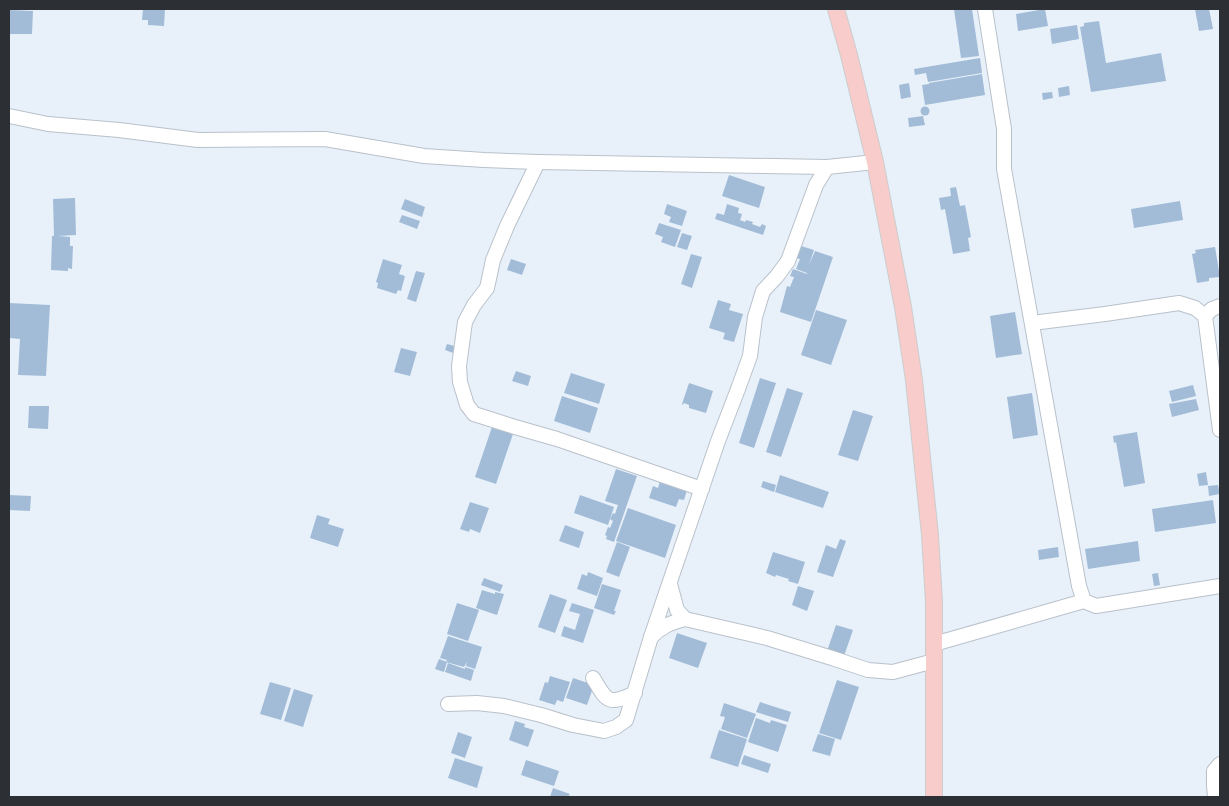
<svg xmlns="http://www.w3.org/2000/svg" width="1229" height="806" font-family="'Noto Sans',sans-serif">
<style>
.building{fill:#a2bcd8}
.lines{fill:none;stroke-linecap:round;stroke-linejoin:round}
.minor-casing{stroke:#b9c1ca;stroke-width:16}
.major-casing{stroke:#cccdce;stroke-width:18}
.minor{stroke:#fff;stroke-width:14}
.major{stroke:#f7ccca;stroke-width:16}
</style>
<rect width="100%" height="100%" fill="#e8f1fa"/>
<g class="building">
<polygon points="143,9 165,9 164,26 148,25 148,20 142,20"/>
<polygon points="954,9 972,9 979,56 961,58"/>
<polygon points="1045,9 1048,26 1018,31 1016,14"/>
<polygon points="1195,9 1209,9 1213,29 1199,31"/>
<polygon points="9,10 33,11 32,34 9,34"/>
<polygon points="1099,21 1106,63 1161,53 1166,81 1091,92 1080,27 1084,26 1084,23"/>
<polygon points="1077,25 1079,39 1052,44 1050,29"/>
<polygon points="980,58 982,73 928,82 926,73 915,75 914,69"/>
<polygon points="982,74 985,95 925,105 922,85 929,84 929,83"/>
<polygon points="909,83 911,97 901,99 899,85"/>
<polygon points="1069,86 1070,95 1059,97 1058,88"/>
<polygon points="1052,92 1053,98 1043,100 1042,93"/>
<circle cx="925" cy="111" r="4.5"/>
<polygon points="923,116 925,125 909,127 908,118"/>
<polygon points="729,175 765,187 759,208 722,196"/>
<polygon points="956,187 960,206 965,205 971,237 968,238 970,251 953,254 945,209 941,210 939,198 951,196 950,188"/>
<polygon points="75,198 76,235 58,236 70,237 70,246 73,246 72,269 68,268 68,271 51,270 52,236 54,236 53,199"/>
<polygon points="405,199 425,207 422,217 401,209"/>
<polygon points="1180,201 1183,220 1134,228 1131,209"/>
<polygon points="667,204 687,211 682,226 669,222 671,217 664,214"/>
<polygon points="727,204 739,208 738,213 742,214 740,220 745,222 746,220 753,222 752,224 760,227 762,224 766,226 763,235 715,219 717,213 724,215"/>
<polygon points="402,215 420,221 417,229 399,222"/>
<polygon points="659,223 681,230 675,247 661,242 663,237 655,234"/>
<polygon points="682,233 692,236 687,250 677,247"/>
<polygon points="801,246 814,250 809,265 815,251 833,257 811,322 780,312 787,286 790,287 794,277 790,276 793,269 807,274 807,273 796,269 800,259 796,258"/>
<polygon points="1215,247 1220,277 1209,278 1209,281 1197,283 1192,254 1196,253 1195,250"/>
<polygon points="691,254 702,257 692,288 681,284"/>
<polygon points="383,259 402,265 399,274 405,276 401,291 398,290 396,294 377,288 378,283 376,282"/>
<polygon points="511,259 526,264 522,275 507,270"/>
<polygon points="416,271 425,273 416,302 407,299"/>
<polygon points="718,300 731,304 729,310 743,314 734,342 723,339 725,333 709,328"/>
<polygon points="9,303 50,305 46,376 18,375 20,339 9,338"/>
<polygon points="816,310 847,320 831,365 801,355"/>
<polygon points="1015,312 1022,354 996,358 990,316"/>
<polygon points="447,344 458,347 456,354 445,350"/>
<polygon points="401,348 417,352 410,376 394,372"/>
<polygon points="516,371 531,376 528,386 512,381"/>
<polygon points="571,373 605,384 599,404 564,393"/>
<polygon points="760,378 776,383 754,448 739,443"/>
<polygon points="689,383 713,391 706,413 689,408 689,405 684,403 683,405 682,404"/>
<polygon points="1193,385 1196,396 1172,402 1169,391"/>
<polygon points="787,388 803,393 781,457 766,452"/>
<polygon points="1032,393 1038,435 1013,439 1007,397"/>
<polygon points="562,396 598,408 590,433 554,421"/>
<polygon points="1196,399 1199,410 1172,417 1169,404"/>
<polygon points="29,406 49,406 48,429 28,428"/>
<polygon points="853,410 873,416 858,461 838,455"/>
<polygon points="492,427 513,434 496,484 475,477"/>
<polygon points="1137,432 1145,483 1124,487 1116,442 1114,443 1113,436"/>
<polygon points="616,469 637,476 614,542 606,539 607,536 605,535 608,527 610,528 613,521 610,519 613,513 615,514 618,505 605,501"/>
<polygon points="1206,472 1208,485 1199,486 1197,474"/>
<polygon points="780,475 829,492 823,508 775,492"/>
<polygon points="660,481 687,490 684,500 679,499 676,507 649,498 653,486 658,488"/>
<polygon points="763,481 776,485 774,492 761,487"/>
<polygon points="1218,485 1220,494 1209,496 1208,486"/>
<polygon points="9,495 31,496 30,511 9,510"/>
<polygon points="580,495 614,507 608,525 574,513"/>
<polygon points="1213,500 1216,523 1155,532 1152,509"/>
<polygon points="470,502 489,508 480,533 470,529 469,532 460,529"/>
<polygon points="628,508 676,525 665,558 616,541"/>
<polygon points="317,515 330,519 328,524 344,529 338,547 310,538"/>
<polygon points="565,525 584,532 579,548 559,541"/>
<polygon points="840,539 846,541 833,577 817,572 826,545 836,549"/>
<polygon points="1138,541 1140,561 1088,569 1085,549"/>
<polygon points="617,542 630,547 619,577 606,572"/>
<polygon points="1058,547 1059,557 1039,560 1038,550"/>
<polygon points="773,552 805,562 798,584 788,581 789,579 776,575 775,577 766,573"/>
<polygon points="588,572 603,578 597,596 577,589 582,574 587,576"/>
<polygon points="1158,573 1160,585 1154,586 1152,574"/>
<polygon points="484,578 503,585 500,592 481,585"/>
<polygon points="602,584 621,590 614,611 616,611 614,615 594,608"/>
<polygon points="798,586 814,591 807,611 792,605"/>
<polygon points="482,590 495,594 495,592 504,594 497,615 476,608"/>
<polygon points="550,594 567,600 555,633 538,627"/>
<polygon points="457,603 479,610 468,641 447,634"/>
<polygon points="572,603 594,610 583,643 561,636 564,626 575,630 580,614 569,611"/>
<polygon points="836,625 853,630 844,656 827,651"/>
<polygon points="677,633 707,643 698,668 669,658"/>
<polygon points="448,636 482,647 475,669 466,666 467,662 464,667 446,662 447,660 440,658"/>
<polygon points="439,659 447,662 444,672 435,669"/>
<polygon points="448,663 465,669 465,667 474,670 471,681 445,672"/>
<polygon points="550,676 570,682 563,702 557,700 555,705 539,700 545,682 548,683"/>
<polygon points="573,678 594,685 587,705 566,698"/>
<polygon points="837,680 859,687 841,740 819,733"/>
<polygon points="270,682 291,688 281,720 260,714"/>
<polygon points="294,689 313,695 303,727 284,721"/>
<polygon points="760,702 791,712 788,722 756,712"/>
<polygon points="724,703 756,714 747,738 721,729 725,717 720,716"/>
<polygon points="756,718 770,723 771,720 787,725 778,752 748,742"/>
<polygon points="515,721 525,724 524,727 534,730 528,747 509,740"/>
<polygon points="719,730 747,739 738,767 710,758"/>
<polygon points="458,732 472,737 465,758 451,753"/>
<polygon points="818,734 835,739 830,756 812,751"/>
<polygon points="744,755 771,764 768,773 741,764"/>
<polygon points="455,758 483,767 477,788 448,778"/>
<polygon points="526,760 559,771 554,786 521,775"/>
<polygon points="553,788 570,794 568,797 550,797"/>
</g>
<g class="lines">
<g class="minor-casing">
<g id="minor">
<polyline points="985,9 1004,129 1004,169 1079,586 1084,601"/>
<polyline points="9,116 48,124 119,130 198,140 325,139 424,156 484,160 538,162 827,167 875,162"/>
<polyline points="538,162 507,226 493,260 487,288 474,305 465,322 459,366 460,382 467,405 474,414 515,427 557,439 702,489"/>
<polyline points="1205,316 1212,309 1220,306"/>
<polyline points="1032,323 1105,314 1179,303 1195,308 1205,316 1220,430"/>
<polyline points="670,584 677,610 685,619"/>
<path d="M651 637C662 626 670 623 685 619L767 638 832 658 868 670 893 672 934 661"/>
<polyline points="934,644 1084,601 1096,606 1220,586"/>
<path d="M593 678C607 701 607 706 635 693"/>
<polyline points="448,704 477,703 504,706 541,715 573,725 604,731 616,727 626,720 651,637 718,441 738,389 750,356 755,317 763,291 777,276 788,261 816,185 827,167"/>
<polyline points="1215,797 1214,786 1214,771 1220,764"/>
</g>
</g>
<g class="major-casing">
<polyline id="major" points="836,9 849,55 875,162 903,307 914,380 930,535 934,602 934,797"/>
</g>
<use href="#minor" class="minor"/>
<use href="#major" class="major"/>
</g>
<rect width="1229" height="806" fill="none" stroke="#2c2f33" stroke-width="20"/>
</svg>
